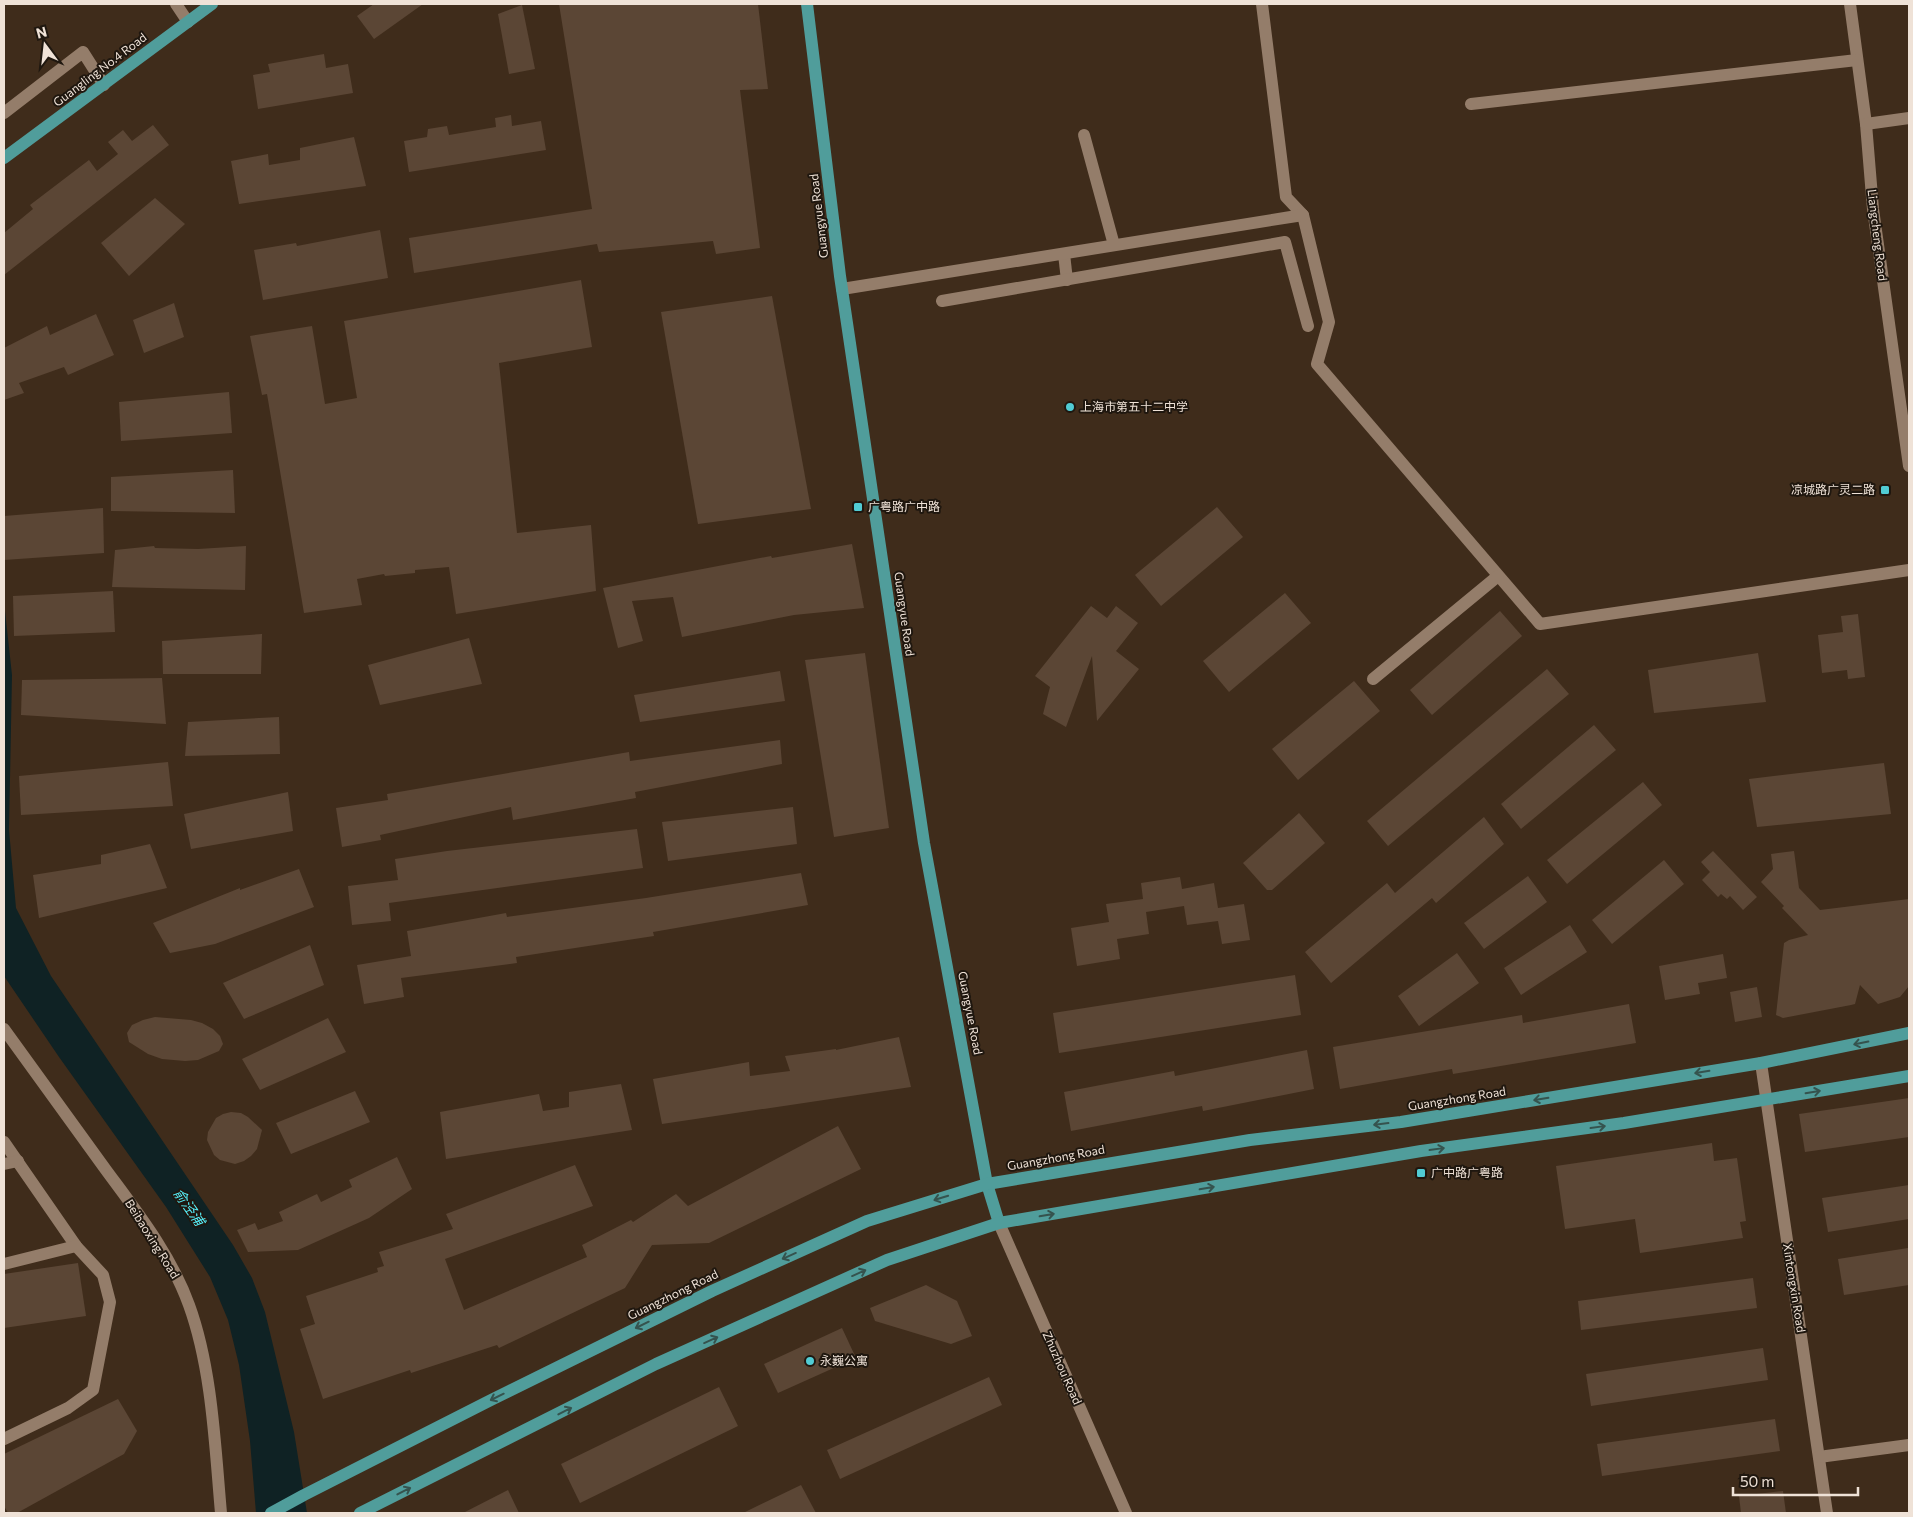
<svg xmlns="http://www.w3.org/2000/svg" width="1913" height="1517" font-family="Commissioner,'Noto Sans SC',sans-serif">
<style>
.water{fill:#0f2224}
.building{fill:#5b4635}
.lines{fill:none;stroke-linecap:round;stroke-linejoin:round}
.minor{stroke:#947d6a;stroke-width:12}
.major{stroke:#509d9b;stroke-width:12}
.oneway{stroke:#35534e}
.poi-dot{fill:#51ccd4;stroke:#1f170f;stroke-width:2}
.labels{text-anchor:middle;stroke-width:4;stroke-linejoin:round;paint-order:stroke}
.street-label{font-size:12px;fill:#efe2d7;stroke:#1f170f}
.poi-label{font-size:12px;fill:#efe2d7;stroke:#1f170f;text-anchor:start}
.water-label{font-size:14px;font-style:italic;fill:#56f0fa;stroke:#1f170f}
</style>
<rect width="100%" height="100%" fill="#3f2c1b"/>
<polygon class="water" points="4,602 12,675 9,830 16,908 51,976 233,1245 252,1278 265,1312 294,1432 307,1513 256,1513 250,1441 239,1365 228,1320 210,1277 166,1207 59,1057 4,976"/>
<g class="building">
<polygon points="374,4 423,4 374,39 357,16"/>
<polygon points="559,4 758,4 768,89 740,90 760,248 716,254 713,241 599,252 597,244 414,273 409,238 592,209"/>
<polygon points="522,5 535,69 509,74 498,14"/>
<polygon points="324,54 326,68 348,64 353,93 258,109 253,75 270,72 268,64"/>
<polygon points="511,115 512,126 541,121 546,150 409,172 404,141 427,137 428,129 447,126 449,135 496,127 495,118"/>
<polygon points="153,125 169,145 4,275 4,233 33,209 30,205 89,160 97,171 118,154 108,142 123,130 132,141"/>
<polygon points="354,137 366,186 239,204 231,161 268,154 269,165 300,160 300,148"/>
<polygon points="155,198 185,224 129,276 101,243"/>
<polygon points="380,230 388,278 263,300 254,250 296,243 297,246"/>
<polygon points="581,280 592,347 499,363 517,533 591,525 596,591 456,614 449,567 415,570 415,573 385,576 384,574 357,579 362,605 304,613 267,394 262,395 250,336 312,326 325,404 357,398 344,321"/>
<polygon points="772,296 811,509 698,524 661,312"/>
<polygon points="174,303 184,337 144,353 133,320"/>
<polygon points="96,314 114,355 68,375 64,367 19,383 24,393 4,400 4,348 47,326 50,335"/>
<polygon points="229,392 232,433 121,441 119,402"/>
<polygon points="233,470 235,513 111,511 111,477"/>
<polygon points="1217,507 1243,537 1161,606 1135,575"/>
<polygon points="103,508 104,553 4,560 4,516"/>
<polygon points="852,544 864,608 794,615 682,637 673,597 632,601 643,641 618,648 603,588 771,556 772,558"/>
<polygon points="154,546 155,548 198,549 246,546 245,590 112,587 115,550"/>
<polygon points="113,591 115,632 14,636 13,596"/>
<polygon points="1285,593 1311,623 1229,692 1203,661"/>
<polygon points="1091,606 1107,618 1116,606 1138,623 1116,651 1139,669 1097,721 1092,656 1066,727 1043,714 1050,687 1035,676"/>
<polygon points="1500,611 1522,636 1432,715 1410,690"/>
<polygon points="1858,614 1865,677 1848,679 1847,670 1822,673 1818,635 1843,632 1841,616"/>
<polygon points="262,634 261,674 163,674 162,641"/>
<polygon points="469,638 482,684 380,705 368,665"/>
<polygon points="865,653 889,828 834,837 805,660"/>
<polygon points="1758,653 1766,702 1654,713 1648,670"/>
<polygon points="1547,669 1569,694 1388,846 1367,821"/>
<polygon points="780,671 785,701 640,722 634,695"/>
<polygon points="162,678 166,724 21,715 22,680"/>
<polygon points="1354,681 1380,711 1298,780 1272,749"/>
<polygon points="279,717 280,754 185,756 188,722"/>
<polygon points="1594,725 1616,750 1521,829 1501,804"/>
<polygon points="780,740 782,764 635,792 636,798 513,820 511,807 380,835 381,840 342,847 336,808 388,800 387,794 629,752 630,761"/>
<polygon points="168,762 173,806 21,815 19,776"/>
<polygon points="1884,763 1891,814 1757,827 1749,779"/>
<polygon points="1643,782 1662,805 1567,884 1547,860"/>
<polygon points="288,792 293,831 191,849 184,814"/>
<polygon points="793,807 797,844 668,861 662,822"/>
<polygon points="1299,813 1325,843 1272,890 1267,890 1243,863"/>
<polygon points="1484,817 1504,844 1436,903 1432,898 1331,983 1305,952 1387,883 1395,893"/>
<polygon points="637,829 643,868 389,903 391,921 352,925 348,886 398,880 395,859 447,851"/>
<polygon points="150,844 167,888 39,918 33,875 101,864 101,855"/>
<polygon points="1713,851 1757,897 1743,910 1730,896 1727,899 1721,894 1718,897 1702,880 1710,872 1701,862"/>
<polygon points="1794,851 1799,888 1820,910 1909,899 1909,986 1900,997 1878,1004 1860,985 1855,1004 1851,1005 1783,1018 1776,1015 1784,943 1789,940 1808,935 1782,908 1784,906 1761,882 1773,869 1771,854"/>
<polygon points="1664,860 1684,884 1612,944 1592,920"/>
<polygon points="299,869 314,907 215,944 170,953 153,923 240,888 240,890"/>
<polygon points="801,873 808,905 653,932 654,936 516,957 517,963 401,978 404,997 364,1004 357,965 411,956 407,931 506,913 507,917 646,898"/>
<polygon points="1528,876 1547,902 1484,949 1464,923"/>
<polygon points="1180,877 1182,889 1214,883 1218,908 1244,904 1250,940 1222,944 1218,921 1187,925 1184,906 1146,912 1149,934 1117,939 1120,959 1077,966 1071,928 1109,922 1106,904 1143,899 1141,883"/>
<polygon points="1570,925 1587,952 1521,995 1504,968"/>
<polygon points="310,945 324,985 244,1019 223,983"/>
<polygon points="1457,953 1479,983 1419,1026 1398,996"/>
<polygon points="1723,954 1727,978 1698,983 1700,994 1665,1000 1659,966"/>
<polygon points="1295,975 1301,1015 1059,1053 1053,1013"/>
<polygon points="1757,987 1762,1017 1735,1022 1730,992"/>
<polygon points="1629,1004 1636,1043 1453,1074 1452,1069 1340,1089 1333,1047 1522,1015 1523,1023"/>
<polygon points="155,1017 191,1020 202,1023 213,1029 220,1036 223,1044 219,1051 198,1060 185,1061 162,1059 148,1054 129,1042 127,1033 132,1025 143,1020"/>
<polygon points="328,1018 346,1052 260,1090 242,1059"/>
<polygon points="899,1037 911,1087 662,1124 653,1079 749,1062 750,1076 790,1071 785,1056 836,1049 836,1050"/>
<polygon points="1307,1050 1314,1089 1203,1111 1202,1106 1071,1131 1064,1092 1174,1071 1175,1076"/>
<polygon points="621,1084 632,1130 446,1159 440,1112 539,1094 543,1111 569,1107 569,1092"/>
<polygon points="355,1091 370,1122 291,1154 276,1123"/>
<polygon points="1909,1098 1909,1137 1805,1152 1799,1114"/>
<polygon points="231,1112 241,1113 248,1117 262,1130 257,1149 251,1156 244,1161 235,1164 220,1160 214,1155 207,1140 208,1132 216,1118 223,1114"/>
<polygon points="838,1126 861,1169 709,1243 652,1245 625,1288 499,1348 497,1345 411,1373 410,1370 323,1399 300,1329 315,1324 306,1296 378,1272 377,1268 384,1266 379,1252 453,1229 446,1214 575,1165 593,1206 445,1259 464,1310 587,1257 582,1245 631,1220 633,1222 676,1194 688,1206"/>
<polygon points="1712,1143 1714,1161 1737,1158 1746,1221 1740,1222 1743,1238 1640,1253 1635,1219 1565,1229 1556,1166"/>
<polygon points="397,1157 412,1189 369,1218 298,1250 248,1252 237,1230 255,1223 258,1230 283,1221 279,1212 317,1194 321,1202 352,1187 349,1180"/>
<polygon points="1909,1185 1909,1219 1828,1232 1822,1198"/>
<polygon points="1908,1248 1909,1285 1844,1295 1838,1259"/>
<polygon points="78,1263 86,1316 4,1328 4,1274"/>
<polygon points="1753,1278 1757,1308 1581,1330 1578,1301"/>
<polygon points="926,1285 957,1301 972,1336 951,1344 875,1321 870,1308"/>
<polygon points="842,1328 856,1358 778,1393 764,1364"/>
<polygon points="1763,1348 1768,1380 1591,1406 1586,1374"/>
<polygon points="989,1377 1002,1405 840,1479 827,1450"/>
<polygon points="719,1387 738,1426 580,1503 561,1464"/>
<polygon points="118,1399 137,1431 124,1454 17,1513 8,1513 4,1506 4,1454"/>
<polygon points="1775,1419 1780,1451 1602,1476 1597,1444"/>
<polygon points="801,1485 816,1513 743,1513"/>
<polygon points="508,1490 519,1513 463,1513"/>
<polygon points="1783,1491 1786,1513 1741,1513 1739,1496"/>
</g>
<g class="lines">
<g class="minor">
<polyline points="176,4 188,22"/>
<polyline points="1262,4 1286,197 1303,215 1329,322 1317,364 1540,624 1909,570"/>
<polyline points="1850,4 1866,124 1873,209 1909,466"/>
<polyline points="1471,104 1857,60"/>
<polyline points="4,113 83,52 104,85"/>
<polyline points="1866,124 1909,118"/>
<polyline points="1084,135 1114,245"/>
<polyline points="1064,254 1067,280"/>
<polyline points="842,289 1303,215"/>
<polyline points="942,301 1285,242 1308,326"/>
<polyline points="1373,679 1498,576"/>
<path d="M4 1029C38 1076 72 1123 106 1170 137 1212 171 1255 189 1305 212 1368 215 1446 221 1513"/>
<polyline points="1761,1063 1827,1513"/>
<polyline points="4,1142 76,1246 103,1275 110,1302 93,1390 68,1408 4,1439"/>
<polyline points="4,1164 18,1161"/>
<polyline points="999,1223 1126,1513"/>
<polyline points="4,1264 76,1246"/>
<polyline points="1819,1457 1909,1445"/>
</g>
<g class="major">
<polyline points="807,4 840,276 924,843 987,1184 999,1223"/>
<polyline points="4,158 212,4"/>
<polyline points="271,1513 304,1495 491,1400 712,1291 867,1221 987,1184 1250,1140 1401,1122 1761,1063 1909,1033"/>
<polyline points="360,1513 656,1364 887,1260 999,1223 1421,1151 1624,1123 1909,1076"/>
</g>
</g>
<defs><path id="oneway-shaft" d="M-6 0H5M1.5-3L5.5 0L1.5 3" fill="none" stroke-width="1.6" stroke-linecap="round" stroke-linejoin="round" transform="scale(1.25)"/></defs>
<g class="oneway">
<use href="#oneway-shaft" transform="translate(1861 1043) rotate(169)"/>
<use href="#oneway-shaft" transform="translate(1702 1072) rotate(171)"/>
<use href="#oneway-shaft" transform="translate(1813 1092) rotate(-9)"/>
<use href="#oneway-shaft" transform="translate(1541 1099) rotate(171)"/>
<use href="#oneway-shaft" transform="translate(1381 1124) rotate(173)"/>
<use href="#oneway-shaft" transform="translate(1598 1127) rotate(-8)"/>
<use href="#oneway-shaft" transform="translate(1437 1149) rotate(-8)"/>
<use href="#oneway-shaft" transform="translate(1207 1188) rotate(-10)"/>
<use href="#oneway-shaft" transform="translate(941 1198) rotate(163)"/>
<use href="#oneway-shaft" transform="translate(1047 1215) rotate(-10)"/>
<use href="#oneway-shaft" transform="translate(789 1256) rotate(156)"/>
<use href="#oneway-shaft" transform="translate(859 1273) rotate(-24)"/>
<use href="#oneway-shaft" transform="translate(642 1325) rotate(154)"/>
<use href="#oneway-shaft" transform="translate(711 1340) rotate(-24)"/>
<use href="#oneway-shaft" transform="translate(497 1397) rotate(154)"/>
<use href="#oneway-shaft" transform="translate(565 1411) rotate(-27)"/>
<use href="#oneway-shaft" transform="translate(404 1491) rotate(-27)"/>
</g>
<g class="poi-dot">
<circle cx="1070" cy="407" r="5"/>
<rect x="1880" y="485" width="10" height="10" rx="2.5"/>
<rect x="853" y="502" width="10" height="10" rx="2.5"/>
<rect x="1416" y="1168" width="10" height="10" rx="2.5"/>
<circle cx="810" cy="1361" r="5"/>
</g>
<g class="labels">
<g class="street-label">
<text transform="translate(100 70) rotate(-37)" y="4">Guangling No.4 Road</text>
<text transform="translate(819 216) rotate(-97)" y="4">Guangyue Road</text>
<text transform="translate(1877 235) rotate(83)" y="4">Liangcheng Road</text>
<text transform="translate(904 614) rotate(82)" y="4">Guangyue Road</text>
<text transform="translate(970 1013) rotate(79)" y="4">Guangyue Road</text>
<text transform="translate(1457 1099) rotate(-9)" y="4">Guangzhong Road</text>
<text transform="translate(1056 1158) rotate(-10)" y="4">Guangzhong Road</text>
<text transform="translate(152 1239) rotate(58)" y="4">Beibaoxing Road</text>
<text transform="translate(1794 1288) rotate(81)" y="4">Xintongxin Road</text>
<text transform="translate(673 1295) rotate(-26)" y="4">Guangzhong Road</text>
<text transform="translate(1062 1368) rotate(66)" y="4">Zhuzhou Road</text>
</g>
<g class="poi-label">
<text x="1080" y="411">上海市第五十二中学</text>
<text x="1875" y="494" text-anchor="end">凉城路广灵二路</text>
<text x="868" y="511">广粤路广中路</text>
<text x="1431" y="1177">广中路广粤路</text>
<text x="820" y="1365">永巍公寓</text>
</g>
<g class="water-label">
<text transform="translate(189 1207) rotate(55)" y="5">俞泾浦</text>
</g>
</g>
<rect width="1913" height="1517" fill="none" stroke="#efe2d7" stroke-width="10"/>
<g transform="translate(45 45) rotate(345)" stroke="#1f170f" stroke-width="4" paint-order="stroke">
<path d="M0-4L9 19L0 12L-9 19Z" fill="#efe2d7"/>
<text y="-8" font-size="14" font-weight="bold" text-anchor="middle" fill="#efe2d7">N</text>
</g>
<path d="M1733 1487v8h125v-8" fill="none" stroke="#efe2d7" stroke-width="2.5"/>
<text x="1740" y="1487" font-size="15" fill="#efe2d7" stroke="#1f170f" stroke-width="4" paint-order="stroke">50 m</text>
</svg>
